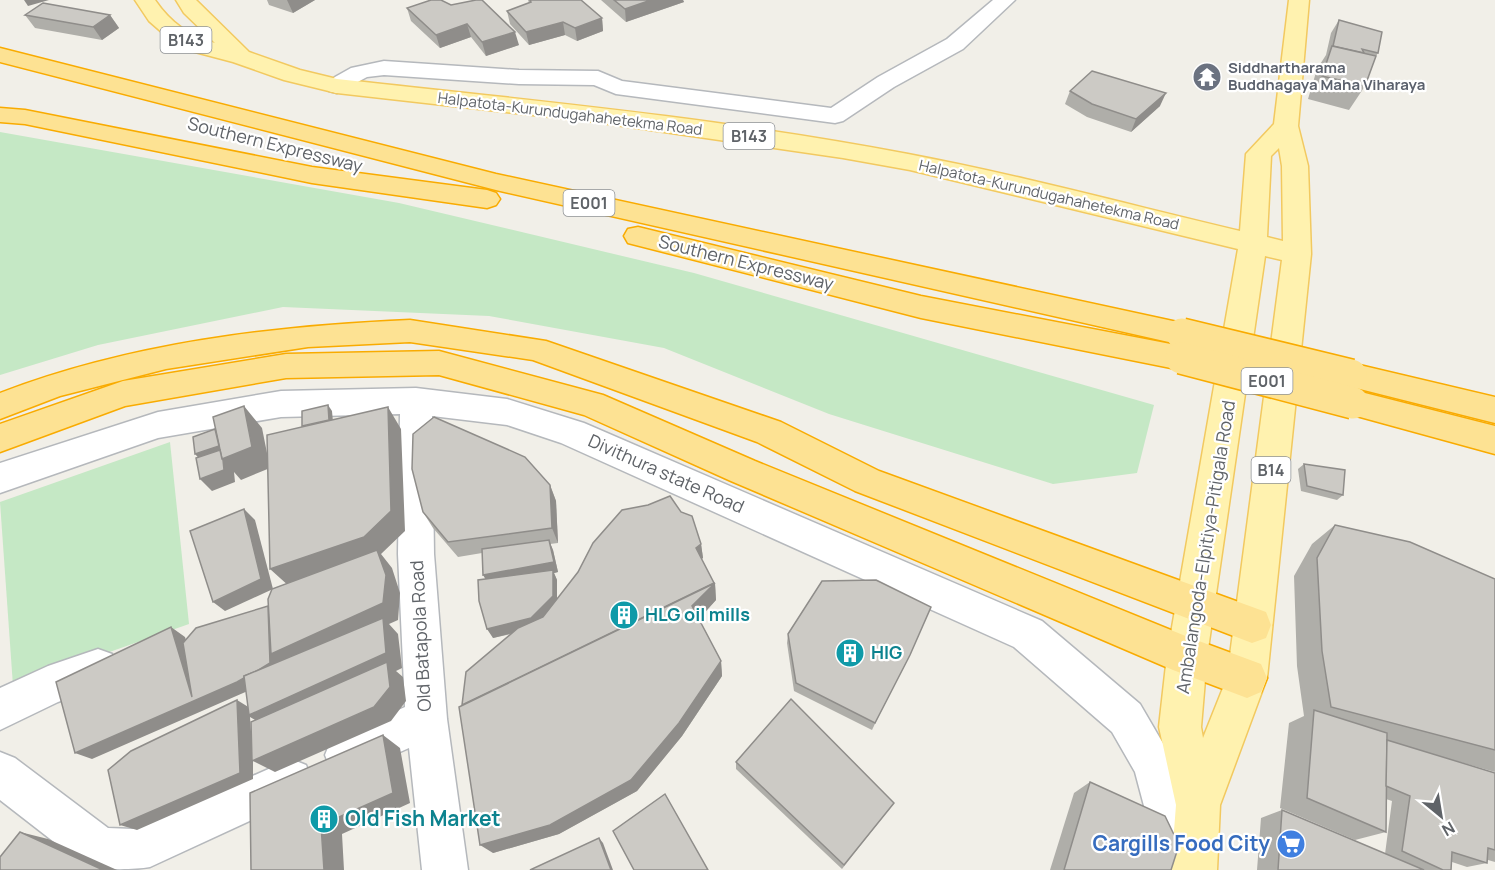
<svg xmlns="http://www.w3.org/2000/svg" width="1495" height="870" font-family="Manrope,sans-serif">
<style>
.green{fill:#c5e8c5}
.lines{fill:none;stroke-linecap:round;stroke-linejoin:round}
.minor-casing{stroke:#b5b8bc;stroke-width:3}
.major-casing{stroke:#f2c960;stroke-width:3}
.highway-casing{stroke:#f9ab00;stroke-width:3}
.minor{fill:#fff;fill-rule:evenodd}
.major{fill:#fff2af;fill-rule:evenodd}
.highway{fill:#fde293;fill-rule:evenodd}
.highway-bridge-casing{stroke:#f9ab00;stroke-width:34;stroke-linecap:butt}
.highway-bridge{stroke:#fde293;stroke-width:31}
.wall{fill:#afaea9}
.shaded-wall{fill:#8f8d8a;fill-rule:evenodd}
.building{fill:#cccac5;stroke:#8f8d8a;stroke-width:1.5}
.labels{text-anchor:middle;stroke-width:4.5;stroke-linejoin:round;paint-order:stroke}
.far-worship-label{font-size:15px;font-weight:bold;fill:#5b616d;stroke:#fff;text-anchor:start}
.far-street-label{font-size:15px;fill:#5f6368;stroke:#fff}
.shield{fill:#fff;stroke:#8f9295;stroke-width:1.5}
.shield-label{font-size:16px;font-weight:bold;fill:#5f6368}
.street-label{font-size:18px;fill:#5f6368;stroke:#fff}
.culture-label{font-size:18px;font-weight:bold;fill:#0d838f;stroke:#fff;text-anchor:start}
.near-culture-label{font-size:21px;font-weight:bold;fill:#0d838f;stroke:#fff;text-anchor:start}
.near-shop-label{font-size:21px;font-weight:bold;fill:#366cbe;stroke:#fff;text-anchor:end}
</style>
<rect width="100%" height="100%" fill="#f1efe8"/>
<g class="green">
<polygon points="0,132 399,203 694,273 1154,405 1137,473 1053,484 829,414 664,348 489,316 283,307 98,345 0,375"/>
<polygon points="170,442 189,624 13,686 0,502"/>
</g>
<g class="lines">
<g class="minor-casing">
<g id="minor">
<polygon points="993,0 1015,0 963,49 894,87 843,121 835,123 616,94 594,85 519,84 384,75 367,77 337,93 329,91 325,86 335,77 351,68 384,61 519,70 598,71 622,81 831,108 878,77 947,39"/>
<polygon points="416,388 507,399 584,423 1042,621 1140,704 1175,764 1207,870 1161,870 1135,772 1112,732 1014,647 561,443 507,425 432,416 434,554 447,719 468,870 422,870 409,748 346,776 331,770 325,755 331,740 405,707 398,554 400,414 281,417 158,438 0,493 0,463 158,412 281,391"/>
<polygon points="98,649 112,654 118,668 112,682 58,702 0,730 0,688 48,666"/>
<path d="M0 752 15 758 108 828 133 829 291 759 306 765 312 780 306 795 150 867C133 870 102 870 85 866L0 800Z"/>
</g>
</g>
<g class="major-casing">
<path id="major" d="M135 0H155C170 22 190 37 215 43L184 13 176 0H196L249 52 300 70 337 79C527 100 720 118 908 154 1019 175 1130 205 1240 231L1246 154 1274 124 1289 0H1309L1298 126 1308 166 1311 254 1267 678 1220 805 1217 870H1171L1176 805 1159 727 1167 656 1238 249 910 170 843 158 595 122 337 93 284 80 233 62 180 48 149 21ZM1279 148 1282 166 1283 241 1267 237 1271 156ZM1265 256 1282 260 1227 678 1203 738 1201 727 1207 656Z"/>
</g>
<g class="highway-casing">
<g id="highway">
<polygon points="0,48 496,174 1182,323 1193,326 1197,334 1193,342 1182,345 496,190 0,62"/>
<polygon points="0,108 25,110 312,167 487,190 496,193 500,199 496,205 487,208 312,183 25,124 0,122"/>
<polygon points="638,227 921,296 1181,346 1192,350 1196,358 1192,366 1181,370 921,318 628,243 624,236 628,229"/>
<path d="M410 320 546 341 781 422 879 471 1266 612 1271 625 1266 638 1252 643 855 491 757 442 533 360 410 342 308 347 166 369 60 396 0 419V393C131 343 271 326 410 320Z"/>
<polygon points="439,351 603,395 755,461 1188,637 1261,664 1267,678 1261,692 1247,698 1173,670 731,481 584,415 439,375 286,378 125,406 0,452 0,424 123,381 286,354"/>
<polygon points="1351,363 1495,397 1495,423 1340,384 1335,375 1340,366"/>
<polygon points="1353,390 1495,426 1495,454 1342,412 1337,403 1342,394"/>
</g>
</g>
<use href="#minor" class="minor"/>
<use href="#major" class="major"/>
<use href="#highway" class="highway"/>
<g class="highway-bridge-casing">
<g id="highway-bridge">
<polyline points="1182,334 1351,375"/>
<polyline points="1181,358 1353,403"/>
</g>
</g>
<use href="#highway-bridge" class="highway-bridge"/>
</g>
<g class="wall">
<polygon points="267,0 315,0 293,13 269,5"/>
<polygon points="431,0 519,45 486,56 471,37 440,48 411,21 407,8"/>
<polygon points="528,0 581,0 602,18 603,31 577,41 565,35 529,45 510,24 507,11 529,3"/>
<polygon points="601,0 683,0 684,2 626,22"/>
<polygon points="25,15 110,15 119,28 102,40 35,28"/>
<polygon points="1339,20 1378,53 1376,56 1365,86 1349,110 1308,99 1317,69 1326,55 1331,33"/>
<polygon points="1070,91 1160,106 1131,132 1087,117 1065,104"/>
<polygon points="1304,464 1343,495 1337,500 1301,491 1298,469"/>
<polygon points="550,485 556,501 558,543 550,544 553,550 558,572 554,573 557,580 557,598 701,544 703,558 701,559 715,585 716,600 699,619 721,661 722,676 682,736 637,791 559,834 493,853 462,705 511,634 493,638 482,553 458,557 433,528 423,512"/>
<polygon points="1335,525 1495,579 1495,772 1453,760 1495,773 1495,862 1488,860 1487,863 1467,867 1452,862 1451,870 1257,870 1261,818 1282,810 1385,854 1392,801 1386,799 1386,832 1355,840 1280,808 1289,723 1304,716 1297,666 1294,576 1312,544"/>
<polygon points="931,607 872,730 794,691 787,643 788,634"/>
<polygon points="736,762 894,803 842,869 736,769"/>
<polygon points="1090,782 1171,870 1050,870 1074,793"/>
</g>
<g class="shaded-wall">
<polygon points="24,0 49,0 28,6"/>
<polygon points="287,0 315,0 293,13"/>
<polygon points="651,0 683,0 684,2 626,22 625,9"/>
<polygon points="110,15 119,28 102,40 93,27"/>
<polygon points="602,18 603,31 577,41 575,28"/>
<polygon points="563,22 565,35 529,45 526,32"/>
<polygon points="467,24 471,37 440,48 436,35"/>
<polygon points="515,32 519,45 486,56 482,42"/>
<polygon points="1166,93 1160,106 1131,132 1136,119"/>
<polygon points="328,405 332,411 335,444 307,450"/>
<polygon points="244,406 262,428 270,468 241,480 234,472 235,482 212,491 200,479 206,466 195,454"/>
<path d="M388 407 401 429 405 531 381 554 392 568 400 593 398 620 389 624 398 634 402 668 396 671 403 677 406 701 391 721 275 772 253 761V779L137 830 120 825 237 700 250 708V690L92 759 75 753 192 697 171 627 185 637 204 697 269 606 290 587 270 569ZM250 717 271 729 253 760Z"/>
<polygon points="550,485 556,501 558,543 552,528"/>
<polygon points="244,509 255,520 273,589 225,611 213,602"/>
<polygon points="549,540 553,550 558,572 554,573 557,580 557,605 536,627 493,638 487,629 489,585 483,575"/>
<polygon points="701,544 703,558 697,562 696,548"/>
<polygon points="715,583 716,600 695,623 472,720"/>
<polygon points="721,661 722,676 682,736 637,791 559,834 493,853 480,845"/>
<polygon points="383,735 400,748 410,803 342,834 344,870 324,870 321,825"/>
<polygon points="20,832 48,839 117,870 103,870"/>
<polygon points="599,838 603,843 613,870 611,870"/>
</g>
<g class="building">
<polygon points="431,0 441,0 451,5 476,0 482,0 515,32 482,42 467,24 436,35 407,8"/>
<polygon points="530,0 581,0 602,18 575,28 563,22 526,32 507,11 531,2"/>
<polygon points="614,0 651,0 625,9"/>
<polygon points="43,3 110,15 93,27 25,15"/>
<polygon points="1339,20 1382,32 1378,53 1362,49 1364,53 1333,46"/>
<polygon points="1332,46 1376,56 1365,86 1322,76"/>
<polygon points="1092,71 1166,93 1136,119 1092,104 1070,91"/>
<polygon points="328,405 329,420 302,426 302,411"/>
<polygon points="244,406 252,447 222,459 213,417"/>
<polygon points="388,407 391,511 364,537 270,569 267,435"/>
<polygon points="434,417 525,457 550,485 552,528 448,542 423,512 412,469 413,434"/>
<polygon points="215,429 219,446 195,454 193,437"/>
<polygon points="220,450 222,459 223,460 224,470 200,479 196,458"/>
<polygon points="1304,464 1345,470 1343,495 1307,486"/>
<polygon points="670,496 681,512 692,516 701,544 696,548 714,583 462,705 466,672 518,628 543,617 578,572 593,543 622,510 648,505"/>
<polygon points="244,509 261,579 213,602 190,531"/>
<polygon points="1335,525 1410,542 1495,579 1495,750 1331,707 1322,651 1317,558"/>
<polygon points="549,540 554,562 483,575 482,549"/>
<polygon points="377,550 386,575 383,603 271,654 268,599 272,589"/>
<polygon points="553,570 553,596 531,618 487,629 479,601 478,580"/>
<polygon points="876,580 931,607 910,655 875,723 796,683 788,634 822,581"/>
<polygon points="715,583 692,606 721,661 679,723 631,780 550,825 480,845 459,707"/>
<polygon points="268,606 270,663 257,671 244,676 244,678 237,682 75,753 56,682 171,627 192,697 183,643 196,628"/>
<polygon points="383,618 386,653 249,715 244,676"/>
<polygon points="387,662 390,687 374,707 252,761 251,722"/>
<polygon points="791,699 894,803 844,865 736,762"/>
<polygon points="237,700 240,773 120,825 108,770 131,751"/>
<polygon points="1314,710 1387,733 1386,832 1307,798"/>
<polygon points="383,735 393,793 321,825 324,870 251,870 250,793"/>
<polygon points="1387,740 1495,773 1495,850 1488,848 1487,863 1452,852 1451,870 1443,870 1402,851 1410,796 1386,786"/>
<polygon points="1090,782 1165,816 1179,845 1171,870 1064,870"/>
<polygon points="665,794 708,870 634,870 613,831"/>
<polygon points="1282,810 1424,870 1278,870"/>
<polygon points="20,832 103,870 0,870 0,857"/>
<polygon points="599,838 611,870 530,870"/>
</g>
<defs>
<g id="temple-disc" transform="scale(1.5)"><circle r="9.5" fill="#6b7280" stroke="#fff"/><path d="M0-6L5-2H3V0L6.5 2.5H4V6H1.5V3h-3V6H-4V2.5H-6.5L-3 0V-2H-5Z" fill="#fff"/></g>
<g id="building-disc" transform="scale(1.5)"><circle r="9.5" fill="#0f9aa8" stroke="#fff"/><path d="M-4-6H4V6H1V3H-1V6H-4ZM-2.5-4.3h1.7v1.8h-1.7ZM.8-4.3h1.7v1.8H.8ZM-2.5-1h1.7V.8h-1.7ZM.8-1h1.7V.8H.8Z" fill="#fff"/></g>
<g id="supermarket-disc" transform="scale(1.5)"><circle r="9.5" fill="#3f7fe0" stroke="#fff"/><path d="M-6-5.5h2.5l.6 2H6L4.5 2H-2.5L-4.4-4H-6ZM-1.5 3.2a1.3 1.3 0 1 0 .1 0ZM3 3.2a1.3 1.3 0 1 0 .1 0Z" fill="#fff"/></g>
</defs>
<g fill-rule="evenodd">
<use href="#temple-disc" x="1207" y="77"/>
<use href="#building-disc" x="624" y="615"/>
<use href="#building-disc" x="850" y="653"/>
<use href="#building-disc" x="324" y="819"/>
<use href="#supermarket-disc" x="1291" y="844"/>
</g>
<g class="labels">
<g class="far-worship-label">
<text x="1228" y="73">Siddhartharama<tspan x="1228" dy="17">Buddhagaya Maha Viharaya</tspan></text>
</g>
<g class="far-street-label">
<text transform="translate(570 114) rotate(7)" y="5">Halpatota-Kurundugahahetekma Road</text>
<text transform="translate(1049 195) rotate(13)" y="5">Halpatota-Kurundugahahetekma Road</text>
</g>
<g class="shield">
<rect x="160.5" y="27" width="51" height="26" rx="4.5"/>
<rect x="723.5" y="123" width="51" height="26" rx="4.5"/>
<rect x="563.5" y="190" width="51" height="26" rx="4.5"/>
<rect x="1241.5" y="368" width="51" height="26" rx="4.5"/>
<rect x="1251.5" y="457" width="39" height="26" rx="4.5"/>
</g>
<g class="shield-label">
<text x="186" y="46">B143</text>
<text x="749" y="142">B143</text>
<text x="589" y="209">E001</text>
<text x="1267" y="387">E001</text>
<text x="1271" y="476">B14</text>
</g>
<g class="street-label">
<text transform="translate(275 145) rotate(14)" y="6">Southern Expressway</text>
<text transform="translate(746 263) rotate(14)" y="6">Southern Expressway</text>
<text transform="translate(666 474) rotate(24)" y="6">Divithura state Road</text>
<text transform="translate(1206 547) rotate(-81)" y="6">Ambalangoda-Elpitiya-Pitigala Road</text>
<text transform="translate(421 636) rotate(-93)" y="6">Old Batapola Road</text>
</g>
<g class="culture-label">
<text x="645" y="621">HLG oil mills</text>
<text x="871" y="659">HlG</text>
</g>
<g class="near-culture-label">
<text x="345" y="826">Old Fish Market</text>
</g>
<g class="near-shop-label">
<text x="1270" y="851">Cargills Food City</text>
</g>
</g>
<g transform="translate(1441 816) rotate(150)" stroke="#ffffff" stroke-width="4.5" paint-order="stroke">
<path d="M0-4.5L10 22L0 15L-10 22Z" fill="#5f6368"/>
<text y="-9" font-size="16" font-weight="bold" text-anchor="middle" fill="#5f6368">N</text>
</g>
</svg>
